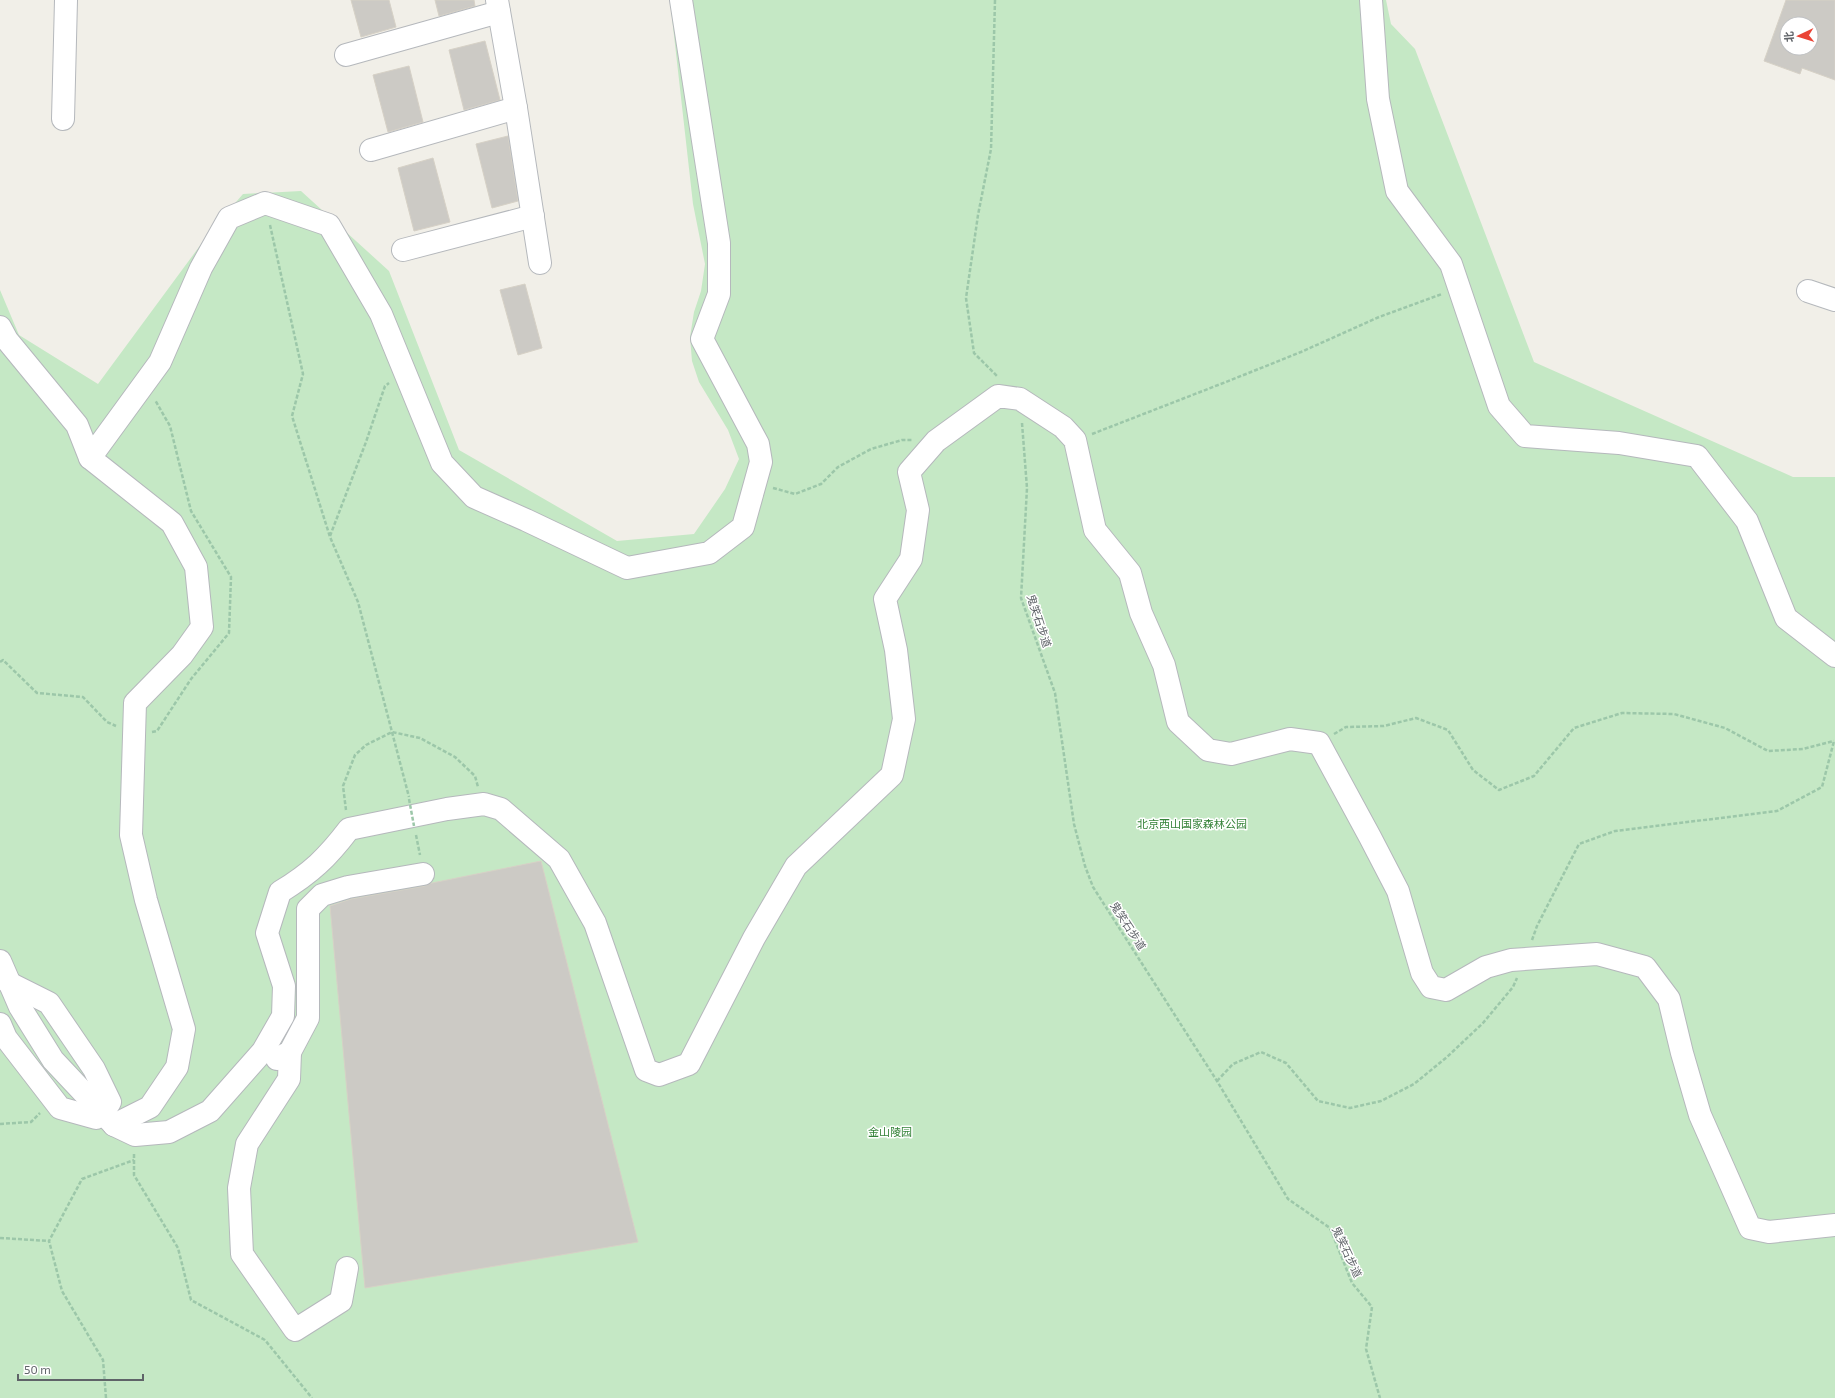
<svg xmlns="http://www.w3.org/2000/svg" width="1835" height="1398" font-family="'Exo 2','Noto Sans SC',sans-serif">
<style>
.green{fill:#c5e8c5}
.building{fill:#cccac5;stroke:#d6d1c6;fill-rule:evenodd}
.lines{fill:none;stroke-linecap:round;stroke-linejoin:round}
.minor-casing{stroke:#b5b8bc;stroke-width:24}
.path{stroke:#9cc7a9;stroke-width:2.5;stroke-dasharray:4 2;stroke-linecap:butt}
.minor{stroke:#fff;stroke-width:22}
.path-bridge{stroke:#9cc7a9;stroke-width:2.5;stroke-dasharray:4 2;stroke-linecap:butt}
.labels{text-anchor:middle;stroke-width:3;stroke-linejoin:round;paint-order:stroke}
.street-label{font-size:11px;fill:#5f6368;stroke:#fff}
.park-label{font-size:11px;fill:#348238;stroke:#fff}
</style>
<rect width="100%" height="100%" fill="#f1efe8"/>
<polygon class="green" points="670,0 1386,0 1391,24 1415,49 1534,362 1793,477 1835,477 1835,1398 0,1398 0,290 19,335 98,384 210,232 243,194 301,191 389,271 459,450 617,541 694,534 725,489 739,459 728,430 699,382 692,361 690,337 694,312 701,291 705,264 693,204"/>
<g class="building">
<polygon points="351,0 389,0 396,27 361,37"/>
<polygon points="435,0 474,0 475,6 439,16"/>
<path d="M1786 0H1835V80L1802 68 1800 74 1764 61ZM1787 24H1811V48H1787Z"/>
<polygon points="485,41 500,100 464,110 449,50"/>
<polygon points="409,66 423,122 388,132 373,75"/>
<polygon points="508,136 518,201 492,208 476,144"/>
<polygon points="433,158 450,222 414,231 398,168"/>
<polygon points="525,284 542,348 518,355 500,290"/>
<polygon points="541,861 638,1242 365,1288 330,906 351,899 425,886 432,883"/>
</g>
<g class="lines">
<g class="minor-casing">
<g id="minor">
<polyline points="497,0 516,108 540,263"/>
<polyline points="1371,0 1378,99 1397,191 1451,264 1499,406 1525,436 1619,443 1697,456 1747,521 1786,618 1835,656"/>
<polyline points="346,55 499,12"/>
<polyline points="63,119 66,0"/>
<polyline points="371,150 516,108"/>
<polyline points="403,250 533,216"/>
<polyline points="1808,291 1835,300"/>
<polyline points="0,327 7,340 77,425 90,458"/>
<path d="M0 961 20 1007 53 1060 114 1125 135 1135 169 1132 210 1111 263 1051 283 1016 284 986 267 933 280 892C311 873 327 858 349 829L447 809 484 804 501 809 559 859 595 923 646 1070 659 1075 689 1064 754 938 796 866 892 775 904 719 896 650 885 599 911 559 918 510 909 472 936 441 998 396 1020 399 1063 427 1075 440 1095 530 1130 573 1141 613 1164 665 1178 722 1208 750 1231 754 1290 739 1319 743 1370 837 1398 891 1422 973 1431 987 1446 990 1486 967 1511 960 1597 954 1645 967 1669 999 1682 1053 1700 1115 1750 1228 1769 1232 1835 1225"/>
<polyline points="0,1024 6,1038 60,1108 96,1118 103,1113 110,1102 94,1069 49,1003 9,983"/>
<polyline points="290,1052 289,1079 247,1144 239,1188 242,1254 295,1330 341,1301 347,1268"/>
<polyline points="277,1059 290,1052 308,1018 308,909 322,895 348,887 423,874"/>
<polyline points="114,1125 150,1107 177,1067 184,1029 146,900 131,835 135,703 182,655 202,627 196,567 172,523 90,458 160,362 201,268 229,218 265,203 329,225 381,314 442,463 474,497 526,520 627,568 709,553 743,527 761,462 758,444 702,339 719,294 719,243 681,0"/>
</g>
</g>
<g class="path">
<polyline points="995,0 991,149 978,215 966,298 974,353 998,377"/>
<polyline points="270,225 303,374 292,416 330,537 358,602 409,797"/>
<polyline points="1022,423 1027,488 1021,598 1055,693 1074,824 1085,866 1093,887 1217,1081 1288,1199 1330,1228 1352,1283 1372,1307 1366,1349 1380,1398"/>
<polyline points="1092,434 1231,380 1301,352 1379,317 1442,294"/>
<polyline points="773,488 795,494 821,484 838,467 871,449 902,440 912,440"/>
<polyline points="330,536 366,442 385,386 389,383"/>
<polyline points="0,662 3,660 37,693 83,697 107,722 116,726"/>
<polyline points="152,732 157,731 191,679 229,633 231,577 191,511 170,426 155,400"/>
<polyline points="1334,734 1346,727 1384,726 1416,718 1448,730 1473,770 1499,790 1534,776 1574,728 1622,713 1674,714 1725,728 1768,751 1803,749 1834,741"/>
<polyline points="346,810 343,786 355,755 366,745 392,732 420,738 455,757 475,776 478,787"/>
<polyline points="416,835 420,855"/>
<polyline points="1532,940 1537,926 1579,844 1615,831 1777,811 1822,787 1834,741"/>
<polyline points="1217,1081 1233,1064 1261,1052 1286,1063 1318,1101 1350,1108 1381,1101 1414,1084 1447,1057 1483,1023 1513,987 1517,978"/>
<polyline points="0,1124 31,1122 40,1113"/>
<polyline points="134,1154 134,1175 178,1248 191,1300 265,1340 312,1398"/>
<polyline points="0,1238 49,1241"/>
<polyline points="106,1398 103,1360 62,1291 49,1241 82,1179 134,1160"/>
</g>
<use href="#minor" class="minor"/>
<polyline class="path-bridge" points="409,799 414,826"/>
</g>
<g class="labels">
<g class="street-label">
<text transform="translate(1039 621) rotate(72)" y="4">鬼笑石步道</text>
<text transform="translate(1128 926) rotate(57)" y="4">鬼笑石步道</text>
<text transform="translate(1347 1252) rotate(65)" y="4">鬼笑石步道</text>
</g>
<g class="park-label">
<text x="1192" y="828">北京西山国家森林公园</text>
<text x="890" y="1136">金山陵园</text>
</g>
</g>
<g transform="translate(1799 36) rotate(266)"><circle r="19" fill="#ffffff" stroke="#bfc1c3"/>
<path d="M0-3L7 15L0 10L-7 15Z" fill="#ea4335"/>
<text y="-6" font-size="11" font-weight="bold" text-anchor="middle" fill="#5f6368">北</text>
</g>
<path d="M18 1374v6h125v-6" fill="none" stroke="#5f6368" stroke-width="2"/>
<text x="24" y="1374" font-size="12" fill="#5f6368" stroke="#ffffff" stroke-width="3" paint-order="stroke">50 m</text>
</svg>
